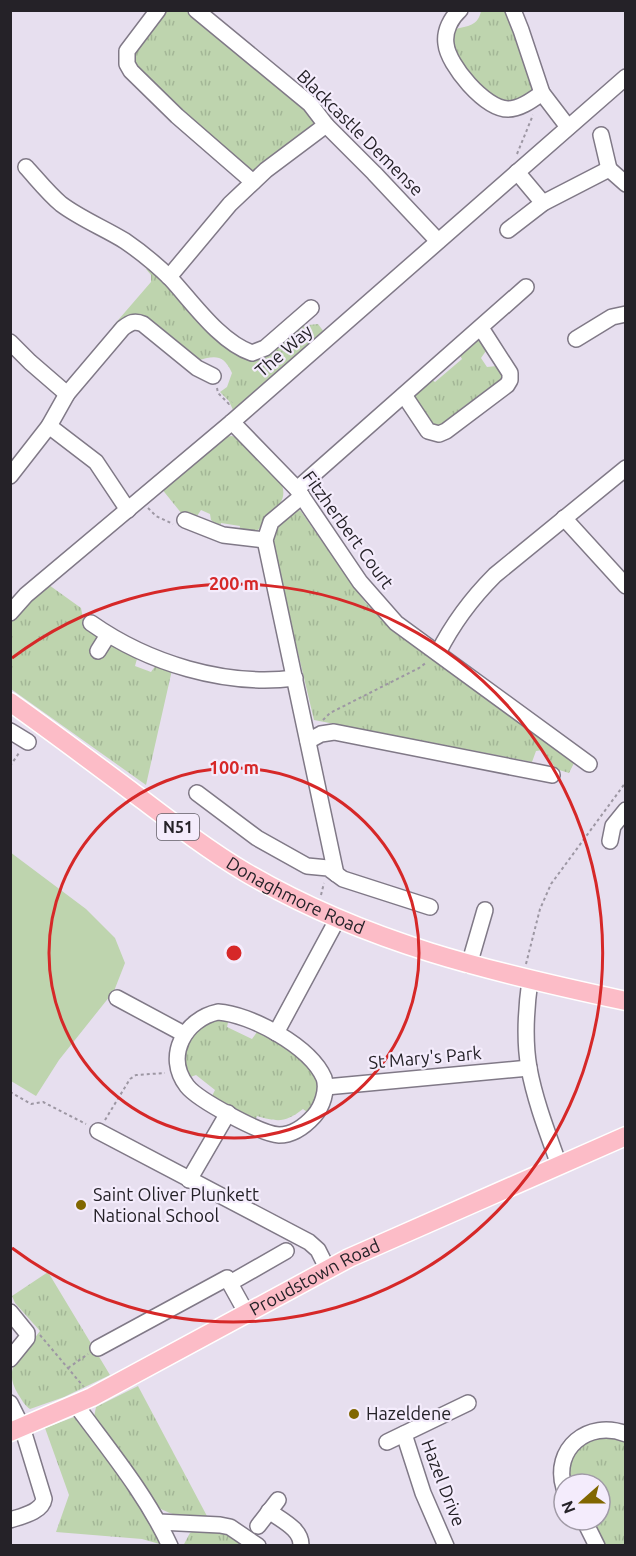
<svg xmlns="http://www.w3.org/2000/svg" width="636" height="1556" font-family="Ubuntu,sans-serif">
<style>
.grass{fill:url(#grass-tufts)}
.park{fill:#bed4ae}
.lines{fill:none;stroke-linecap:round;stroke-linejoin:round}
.minor-casing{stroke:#807987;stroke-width:18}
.major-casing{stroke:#fff;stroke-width:21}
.path{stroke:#9d97a3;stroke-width:2;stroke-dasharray:3 3;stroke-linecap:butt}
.minor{stroke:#fff;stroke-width:15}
.major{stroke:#fcbcc7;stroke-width:18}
.ring{fill:none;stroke:#d62828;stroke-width:3}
.poi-dot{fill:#816700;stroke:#f4ecfc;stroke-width:2}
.labels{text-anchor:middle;stroke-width:4.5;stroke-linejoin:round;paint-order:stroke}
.shield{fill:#f4ecfc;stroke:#635f68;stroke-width:1.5}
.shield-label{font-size:16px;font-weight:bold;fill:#252228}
.street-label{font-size:18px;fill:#252228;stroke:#f4ecfc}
.poi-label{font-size:18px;fill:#252228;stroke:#f4ecfc;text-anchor:start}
.centre{fill:#d62828;stroke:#f4ecfc;stroke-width:3}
.ring-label{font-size:18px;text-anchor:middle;font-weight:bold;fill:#d62828;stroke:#f4ecfc;stroke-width:4.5;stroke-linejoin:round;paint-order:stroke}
</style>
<defs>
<pattern id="grass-tufts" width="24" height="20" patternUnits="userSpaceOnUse" patternTransform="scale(1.5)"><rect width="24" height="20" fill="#bed4ae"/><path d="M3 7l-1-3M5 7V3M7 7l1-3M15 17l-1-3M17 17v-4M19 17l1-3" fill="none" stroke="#a3b696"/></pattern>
</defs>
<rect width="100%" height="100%" fill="#e7dfef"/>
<g class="grass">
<polygon points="169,10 183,11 190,13 309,112 314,121 312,128 257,171 252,171 195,125 134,66 133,50 164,13"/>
<path d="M481 11H506L513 26 530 82 532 90 528 97 508 104 487 94 456 61 452 35 455 29C468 26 478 26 481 11Z"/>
<path d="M149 267 239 353 299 326 318 324 324 332 233 410 229 401 220 392 227 387 232 373C223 353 214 356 196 361L155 325 117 327 113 326 151 282V275L146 269Z"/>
<path d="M476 340 482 341 488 348 481 358 487 367 497 366 503 370C503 384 494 389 484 397L481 394 454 414 456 417 441 429 432 427 412 396 431 379 435 382 462 359 459 354Z"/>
<path d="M232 436 239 439 281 482C289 503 275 505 265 519 260 525 261 530 253 533L239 532 240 526 221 523 220 528 211 520 210 514 201 510 197 516 182 514 161 488 223 437Z"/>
<path d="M300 510 365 602 388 625 575 761 569 773 556 769 543 750 536 751 532 762 314 720 271 539C276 524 285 515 300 510Z"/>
<path d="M49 585 81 608 84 624C94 631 99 639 109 646L112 645 138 655 135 666 151 672 156 665 172 670 146 785 11 689V621Z"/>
<path d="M229 1018 227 1027 252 1039 257 1032C293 1052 334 1066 311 1115L303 1109C285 1123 278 1122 257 1116L254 1124 211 1098 215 1090 196 1075 188 1078C177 1050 186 1042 205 1021Z"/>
<path d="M48 1272 110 1375 64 1397 30 1409C24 1405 22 1400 18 1394 1 1365 23 1355 40 1331L15 1303 12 1296Z"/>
<path d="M138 1386 208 1518C189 1518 173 1517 156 1506L97 1423 94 1417 96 1407Z"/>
<polygon points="74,1417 135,1497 163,1545 142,1539 56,1532 69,1495 45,1428"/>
<path d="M607 1436 625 1441V1545H604L591 1520H600V1484H568C568 1478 566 1470 567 1464 572 1447 592 1438 607 1436Z"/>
<polygon points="196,1530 229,1533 249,1546 183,1546 190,1533"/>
</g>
<polygon class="park" points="10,852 86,909 115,938 125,963 114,991 59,1060 36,1096 11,1081"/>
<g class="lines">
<g class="minor-casing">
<g id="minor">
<polyline points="158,10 127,51 127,64 131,71 177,116 253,182"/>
<polyline points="196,10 310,104 326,125 374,173 438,241"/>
<path d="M460 10C451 18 444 31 446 44 448 65 485 109 508 109 520 109 532 100 542 93"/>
<polyline points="513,10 521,30 542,93 568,127"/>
<polyline points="601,135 609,169"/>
<path d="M26 167C37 179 48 193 61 204 81 219 104 228 125 241 141 252 157 265 171 279 193 303 220 342 252 353L265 348 311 308"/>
<polyline points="517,172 543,203"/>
<polyline points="508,230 543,203 609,169 626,184"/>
<polyline points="169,277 230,204 266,170 326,125"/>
<polyline points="576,339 612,317 626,314"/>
<polyline points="10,342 30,362 67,394"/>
<polyline points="404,395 428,431 439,434 446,431 507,385 510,380 510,373 481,328"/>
<polyline points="232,422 297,489 360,582 396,623 589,764"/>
<polyline points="49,426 96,462 128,510"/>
<path d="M10 476 49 426 67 394 123 328C130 323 134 320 143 324L197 368 213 376"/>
<polyline points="297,489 526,287"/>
<polyline points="302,496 271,522 265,540 336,874"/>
<polyline points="564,518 626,586"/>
<polyline points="185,520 223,535 265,540"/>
<polyline points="10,613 26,595 232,422 626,77"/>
<path d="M91 623C148 663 225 687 295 678"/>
<polyline points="98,651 108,635"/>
<path d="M438 653C453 623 471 599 495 575L626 468"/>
<polyline points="10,731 28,742"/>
<polyline points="308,741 321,734 334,732 552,775"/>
<polyline points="197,793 257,838 307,866 328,868 343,879 430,907"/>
<polyline points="610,841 613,826 626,810"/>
<polyline points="469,965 485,910"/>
<path d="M530 980C526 1009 524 1040 529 1068 535 1101 548 1134 559 1165"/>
<polyline points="117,998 184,1034"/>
<path d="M218 1012C250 1014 310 1046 324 1078 328 1090 322 1107 314 1116 305 1126 293 1135 279 1135 261 1134 198 1100 187 1086 164 1056 185 1019 218 1012Z"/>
<polyline points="276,1033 338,918"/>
<polyline points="326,1087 529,1068"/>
<polyline points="98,1131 309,1242 318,1250 328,1270"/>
<polyline points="189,1180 228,1113"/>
<polyline points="230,1283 286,1251"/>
<polyline points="10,1312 27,1333 27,1338 10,1359"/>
<polyline points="98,1348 227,1278 247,1314"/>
<path d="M10 1403 22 1427 44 1499C42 1512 22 1516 10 1520"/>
<path d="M76 1405C109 1450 146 1494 170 1546"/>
<polyline points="404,1434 423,1493 446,1546"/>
<polyline points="387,1442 468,1403"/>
<path d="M564 1488C552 1449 588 1419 626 1434"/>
<path d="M269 1511C281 1520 302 1529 301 1546"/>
<polyline points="584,1520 597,1546"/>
<polyline points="159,1522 220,1525 230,1527 258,1546"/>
<polyline points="258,1526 278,1500"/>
</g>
</g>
<g class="major-casing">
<g id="major">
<path id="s1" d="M10 702C51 731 91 761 131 791 168 819 205 848 245 872 366 943 490 972 626 1001"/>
<path id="s2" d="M10 1432 92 1397 349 1258 626 1136"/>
</g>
</g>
<g class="path">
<polyline points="626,51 626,52"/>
<polyline points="517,154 533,115"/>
<polyline points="217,388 218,393 229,404 232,402"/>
<polyline points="148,508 156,516 173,524"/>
<polyline points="323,720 330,713 419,668 427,662"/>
<polyline points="10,766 19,753"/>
<polyline points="321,895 324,883"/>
<polyline points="526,964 540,909 551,884 626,782"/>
<polyline points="10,1092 31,1104 43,1102 86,1124"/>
<polyline points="105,1120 130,1079 136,1075 165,1073"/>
<polyline points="40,1335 83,1386"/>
<polyline points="68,1368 88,1354"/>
</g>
<use href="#minor" class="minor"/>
<use href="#major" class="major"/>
</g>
<g class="ring">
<circle cx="234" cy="953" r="185"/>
<path d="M12 658A369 369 0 1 1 12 1248"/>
</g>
<g class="poi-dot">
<circle cx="81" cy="1205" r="6"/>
<circle cx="354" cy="1414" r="6"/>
</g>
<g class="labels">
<rect class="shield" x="157" y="814" width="42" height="26" rx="4.5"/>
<g class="shield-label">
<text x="178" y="833">N51</text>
</g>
<g class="street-label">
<text transform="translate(360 133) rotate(45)" y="6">Blackcastle Demense</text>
<text transform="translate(284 351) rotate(-41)" y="6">The Way</text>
<text transform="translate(348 530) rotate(54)" y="6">Fitzherbert Court</text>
<text dy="6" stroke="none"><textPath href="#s1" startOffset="346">Donaghmore Road</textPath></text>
<text transform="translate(425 1058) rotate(-5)" y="6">St Mary's Park</text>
<text dy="6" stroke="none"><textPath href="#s2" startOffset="342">Proudstown Road</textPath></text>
<text transform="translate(443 1483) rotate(69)" y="6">Hazel Drive</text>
</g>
<g class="poi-label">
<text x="93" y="1201">Saint Oliver Plunkett<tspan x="93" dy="21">National School</tspan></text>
<text x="366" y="1420">Hazeldene</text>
</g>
</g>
<circle cx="234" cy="953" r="9" class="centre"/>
<g class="ring-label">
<text x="234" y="590">200 m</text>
<text x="234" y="774">100 m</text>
</g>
<rect width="636" height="1556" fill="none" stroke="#252228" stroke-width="24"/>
<g transform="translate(582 1502) rotate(249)"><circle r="28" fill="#f4ecfc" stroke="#a19ba7" stroke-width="1.5"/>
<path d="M0-4.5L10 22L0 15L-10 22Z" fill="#816700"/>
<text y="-9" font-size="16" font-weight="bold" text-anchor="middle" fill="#252228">N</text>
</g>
</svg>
